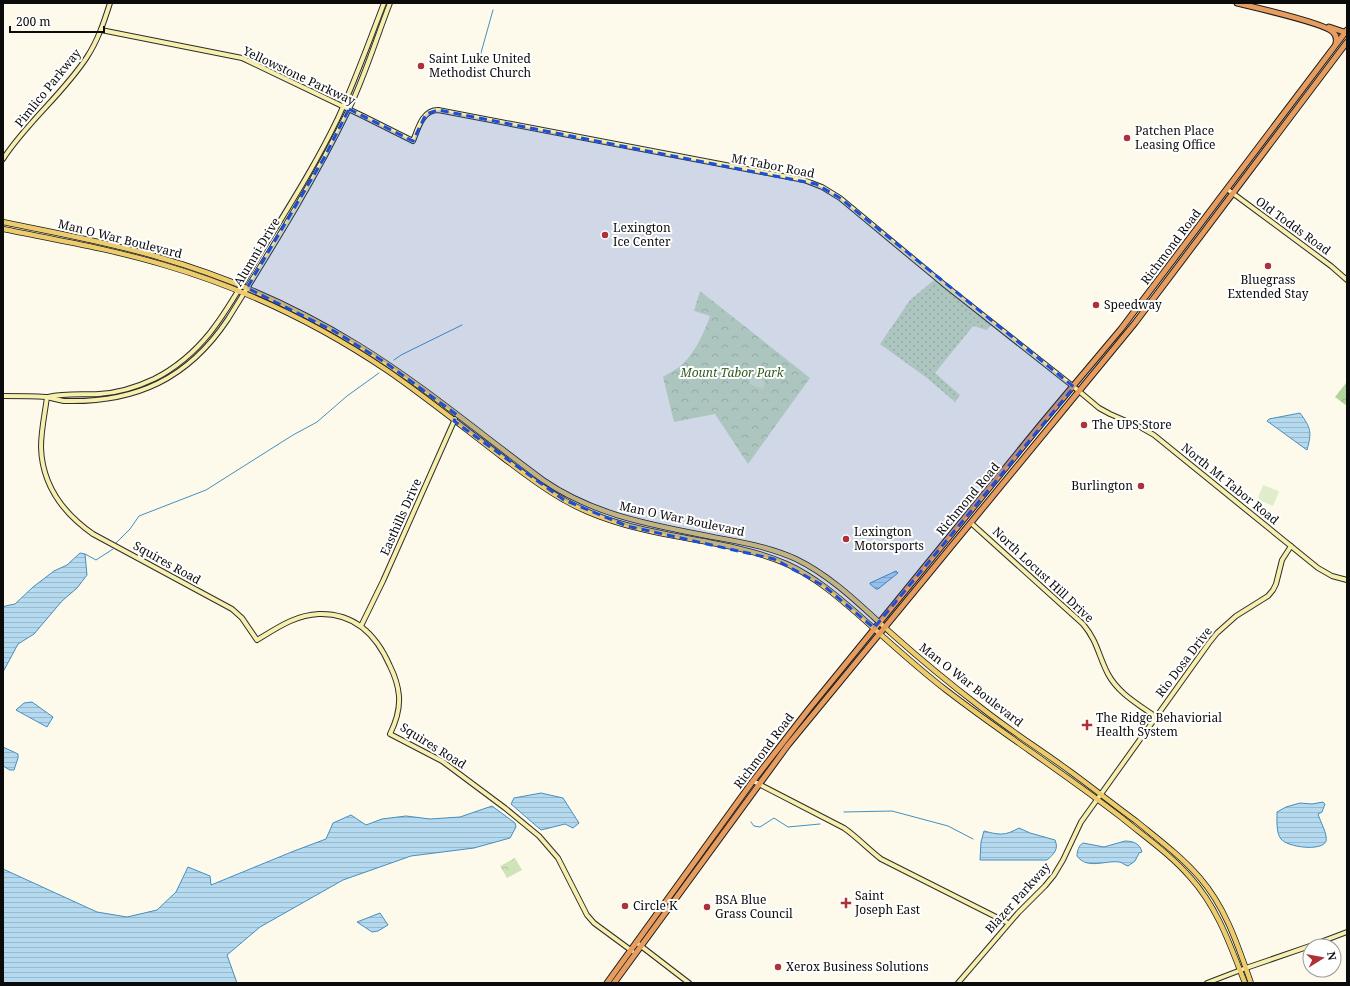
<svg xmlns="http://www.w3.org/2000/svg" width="1350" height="986" font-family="'Noto Serif',serif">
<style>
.grass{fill:url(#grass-dots)}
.forest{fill:url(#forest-crowns)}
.park{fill:url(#park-crowns)}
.pitch{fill:#e0ecca}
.water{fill:url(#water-rules);stroke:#438fc0}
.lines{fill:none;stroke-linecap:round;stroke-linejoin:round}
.stream{stroke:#438fc0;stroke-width:1}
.secondary-casing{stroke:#2d2d2d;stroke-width:6}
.primary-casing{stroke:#1c1c1c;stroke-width:6}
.highway-casing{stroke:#1c1c1c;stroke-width:7}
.secondary{stroke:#f7efad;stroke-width:4}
.primary{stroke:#eccc6d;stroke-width:4.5}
.highway{stroke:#e79d60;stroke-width:5}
.marked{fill:#1d4ed8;fill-opacity:0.2;stroke:#1d4ed8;stroke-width:3;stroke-dasharray:8 5;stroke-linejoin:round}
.poi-dot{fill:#ae3138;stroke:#fff;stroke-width:1.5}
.labels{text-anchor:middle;stroke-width:4;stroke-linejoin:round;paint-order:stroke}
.poi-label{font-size:12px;fill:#0b0b0b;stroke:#fff;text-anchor:start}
.street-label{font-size:12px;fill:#0b0b0b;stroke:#fff}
.park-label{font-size:12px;font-style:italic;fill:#2f5d22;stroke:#fff}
</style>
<defs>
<pattern id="grass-dots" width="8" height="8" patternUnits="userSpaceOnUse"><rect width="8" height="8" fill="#d0e4b9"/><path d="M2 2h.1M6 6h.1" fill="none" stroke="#b1c29e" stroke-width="1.8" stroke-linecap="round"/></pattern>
<pattern id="forest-crowns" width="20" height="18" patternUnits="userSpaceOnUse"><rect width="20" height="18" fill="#b4d39a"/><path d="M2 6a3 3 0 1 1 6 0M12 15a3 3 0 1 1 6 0" fill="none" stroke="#99b483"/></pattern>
<pattern id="park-crowns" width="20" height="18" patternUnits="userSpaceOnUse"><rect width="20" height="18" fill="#d0e4b9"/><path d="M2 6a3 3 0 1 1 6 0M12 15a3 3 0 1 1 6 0" fill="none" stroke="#b1c29e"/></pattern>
<pattern id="water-rules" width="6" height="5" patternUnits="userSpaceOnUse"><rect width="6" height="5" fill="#b5daf0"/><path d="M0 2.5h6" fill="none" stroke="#9abacc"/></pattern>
</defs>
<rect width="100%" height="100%" fill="#fdfaec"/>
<polygon class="grass" points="934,280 990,322 991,325 987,330 973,326 935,373 960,395 955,402 927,378 880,344 910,300"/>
<polygon class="forest" points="1346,383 1347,384 1347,406 1335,397"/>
<g class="park">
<path d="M700 291 810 378 748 464 715 414 674 422 663 377C669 373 678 369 684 363 696 350 704 333 710 316L694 311Z"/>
<polygon points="515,858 522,870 507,878 500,866"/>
</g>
<g class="pitch">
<polygon points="751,377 765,381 763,389 749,384"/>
<polygon points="1263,485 1278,491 1279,492 1273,506 1259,500 1258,498"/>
</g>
<g class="water">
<path d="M1300 413C1311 428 1312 432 1307 450L1267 421 1269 419Z"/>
<polygon points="80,553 85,554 87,575 77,588 62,601 34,634 18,644 3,672 3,608 5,606 15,604 33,587 54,571 67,565"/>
<polygon points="896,571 898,573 878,589 876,589 870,584 870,583"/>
<polygon points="32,702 53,717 47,727 16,710 24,703"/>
<polygon points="3,747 18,754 18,758 14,770 10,770 3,766"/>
<polygon points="541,793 563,798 579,823 573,828 565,824 541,830 511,804 514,798"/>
<path d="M1323 802 1325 804 1322 812 1318 814C1320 821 1328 835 1326 841 1322 852 1287 847 1281 839 1276 833 1277 820 1277 812L1286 807 1300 803 1312 804Z"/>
<polygon points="492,806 515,823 516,827 510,838 474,848 411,856 343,880 260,927 227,955 237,983 3,983 3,869 97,912 127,917 157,910 176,892 188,867 210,876 211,885 294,851 326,839 333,823 351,815 366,825 382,819 406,816 430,819 460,817"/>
<path d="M1019 828 1030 833 1055 840C1059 849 1054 854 1047 860H980L981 842 984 831C999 835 1005 836 1019 828Z"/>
<path d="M1125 841C1134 841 1140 844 1142 852L1139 853 1135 861 1128 866C1124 865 1122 862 1119 862 1106 860 1087 870 1077 856 1077 851 1079 845 1083 843L1104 847Z"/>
<polygon points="380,913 388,925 378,931 372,932 357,922"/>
</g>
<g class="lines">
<g class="stream">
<polyline points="479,60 493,10"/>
<polyline points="394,360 401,355 462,325"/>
<polyline points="116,543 130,529 139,516 206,490 293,435 317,422 347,396 379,373"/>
<polyline points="85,554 96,560 113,549"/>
<polyline points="844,812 892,811 948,826 973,839"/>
<polyline points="751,822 754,826 760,827 774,818 788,827 820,824"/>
</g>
<g class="secondary-casing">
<g id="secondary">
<path d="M101 30 242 58 363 116 413 141C418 129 422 110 438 110L804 180 822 187 840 198 946 286 1074 387 1099 408 1110 414 1140 427 1154 435 1318 568 1332 576 1347 580"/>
<path d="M3 159C27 122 63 94 87 57 98 40 104 22 110 3"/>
<polyline points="1227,189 1331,266 1347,280"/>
<path d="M3 396C17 396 32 396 46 397 52 398 58 400 64 401 136 403 188 379 228 319 270 251 313 183 348 111 365 76 376 39 390 3"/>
<path d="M47 397C45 413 41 430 41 447 42 484 63 513 93 534L232 609 242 618 257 640C277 628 295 615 319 614 355 613 377 636 390 666 395 676 398 685 399 696 400 710 396 722 390 734L442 761 505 808 539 836 558 858 587 915 594 923 632 951"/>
<path d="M48 397C65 393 82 395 99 394 118 393 137 387 154 379 209 351 231 302 261 252 288 208 316 164 338 118 355 81 369 42 384 3"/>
<path d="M971 523 1083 624C1098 642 1098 655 1108 674 1118 693 1138 704 1156 717"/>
<polyline points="361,626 383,581 455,419"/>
<path d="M753 781 844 828C857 837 868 849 881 859L1008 923"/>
<polyline points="637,943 689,983"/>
<polyline points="1310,946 1347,932"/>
<polyline points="958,983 1018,913 1045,886 1054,875 1063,860 1081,822 1209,643 1217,633 1236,616 1268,596 1273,590 1276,584 1282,560 1291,546"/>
<polyline points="1207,983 1246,968 1310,946"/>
</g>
</g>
<g class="primary-casing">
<g id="primary">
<path d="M3 222C55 233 107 242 158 257 228 277 296 307 358 345 423 385 482 435 543 480 595 516 653 525 713 537 741 542 770 547 796 559 833 577 862 607 892 634 920 659 949 683 979 706 1009 730 1041 750 1071 772 1093 788 1114 805 1136 821 1158 839 1181 856 1200 878 1226 908 1238 946 1251 983"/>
<path d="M3 229C57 240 111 249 164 265 243 288 320 325 388 371 427 398 464 428 502 457 522 472 542 488 564 500 583 511 604 519 626 525 679 540 736 542 787 564 815 577 837 596 860 616 888 641 916 667 946 690 1003 734 1064 773 1122 818 1145 837 1170 854 1190 877 1218 908 1230 945 1245 983"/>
</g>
</g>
<g class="highway-casing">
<g id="highway">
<path d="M1237 3C1253 7 1325 23 1333 32 1336 35 1337 39 1336 43"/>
<polyline points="1329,27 1347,33"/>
<polyline points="607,983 753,781 809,709 1042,423 1121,329 1347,30"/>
<polyline points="614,983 788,745 1135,323 1347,42"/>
</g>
</g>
<use href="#secondary" class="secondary"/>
<use href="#primary" class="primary"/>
<use href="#highway" class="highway"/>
</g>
<path class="marked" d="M349 109 413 141 426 114 438 110 816 184 840 198 1074 387 874 628 824 586 774 559 627 526 564 500 454 421 457 415 386 363 334 331 247 288 324 158Z"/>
<g class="poi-dot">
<circle cx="421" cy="66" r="4"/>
<circle cx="1127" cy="138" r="4"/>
<circle cx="605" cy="235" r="4"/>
<circle cx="1268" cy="266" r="4"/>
<circle cx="1096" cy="305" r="4"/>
<circle cx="1084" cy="425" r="4"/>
<circle cx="1141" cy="486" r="4"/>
<circle cx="846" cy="539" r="4"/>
<path d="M1085 719h4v4h4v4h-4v4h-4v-4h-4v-4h4z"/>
<path d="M844 897h4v4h4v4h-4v4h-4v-4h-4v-4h4z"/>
<circle cx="625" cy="906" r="4"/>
<circle cx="707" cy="907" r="4"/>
<circle cx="778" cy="967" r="4"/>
</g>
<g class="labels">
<g class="poi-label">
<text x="429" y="63">Saint Luke United<tspan x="429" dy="14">Methodist Church</tspan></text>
<text x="1135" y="135">Patchen Place<tspan x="1135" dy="14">Leasing Office</tspan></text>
<text x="613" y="232">Lexington<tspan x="613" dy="14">Ice Center</tspan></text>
<text x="1268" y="284" text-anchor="middle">Bluegrass<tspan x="1268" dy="14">Extended Stay</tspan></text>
<text x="1104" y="309">Speedway</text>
<text x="1092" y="429">The UPS Store</text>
<text x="1133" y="490" text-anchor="end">Burlington</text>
<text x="854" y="536">Lexington<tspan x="854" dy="14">Motorsports</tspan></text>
<text x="1096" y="722">The Ridge Behaviorial<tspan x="1096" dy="14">Health System</tspan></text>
<text x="855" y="900">Saint<tspan x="855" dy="14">Joseph East</tspan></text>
<text x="715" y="904">BSA Blue<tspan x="715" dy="14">Grass Council</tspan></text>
<text x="633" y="910">Circle K</text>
<text x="786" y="971">Xerox Business Solutions</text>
</g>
<g class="street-label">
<text transform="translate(299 76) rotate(25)" y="4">Yellowstone Parkway</text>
<text transform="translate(48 88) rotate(-51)" y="4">Pimlico Parkway</text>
<text transform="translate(773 166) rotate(11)" y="4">Mt Tabor Road</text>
<text transform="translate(1293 226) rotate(36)" y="4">Old Todds Road</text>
<text transform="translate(120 239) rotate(14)" y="4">Man O War Boulevard</text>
<text transform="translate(1171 247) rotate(-53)" y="4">Richmond Road</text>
<text transform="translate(257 252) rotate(-59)" y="4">Alumni Drive</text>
<text transform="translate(1230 484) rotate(39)" y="4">North Mt Tabor Road</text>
<text transform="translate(968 499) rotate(-50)" y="4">Richmond Road</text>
<text transform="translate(401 517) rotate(-66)" y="4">Easthills Drive</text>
<text transform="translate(682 519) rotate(12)" y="4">Man O War Boulevard</text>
<text transform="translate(167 563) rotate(29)" y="4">Squires Road</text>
<text transform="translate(1043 575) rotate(43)" y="4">North Locust Hill Drive</text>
<text transform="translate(1184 662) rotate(-53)" y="4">Rio Dosa Drive</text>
<text transform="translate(971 685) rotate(38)" y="4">Man O War Boulevard</text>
<text transform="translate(433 746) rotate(32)" y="4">Squires Road</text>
<text transform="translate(764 751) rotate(-53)" y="4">Richmond Road</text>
<text transform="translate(1018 898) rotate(-48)" y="4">Blazer Parkway</text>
</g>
<g class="park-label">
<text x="732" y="377">Mount Tabor Park</text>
</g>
</g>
<rect width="1350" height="986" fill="none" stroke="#0b0b0b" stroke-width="8"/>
<g transform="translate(1322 958) rotate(79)"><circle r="19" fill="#ffffff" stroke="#9d9d9d"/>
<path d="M0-3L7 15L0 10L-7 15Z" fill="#ae3138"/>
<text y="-6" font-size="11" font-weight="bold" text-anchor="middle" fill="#0b0b0b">N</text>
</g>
<path d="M10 26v6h94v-6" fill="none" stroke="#0b0b0b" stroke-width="2"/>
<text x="16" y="26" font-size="12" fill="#0b0b0b" stroke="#ffffff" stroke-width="3" paint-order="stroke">200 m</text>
</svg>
